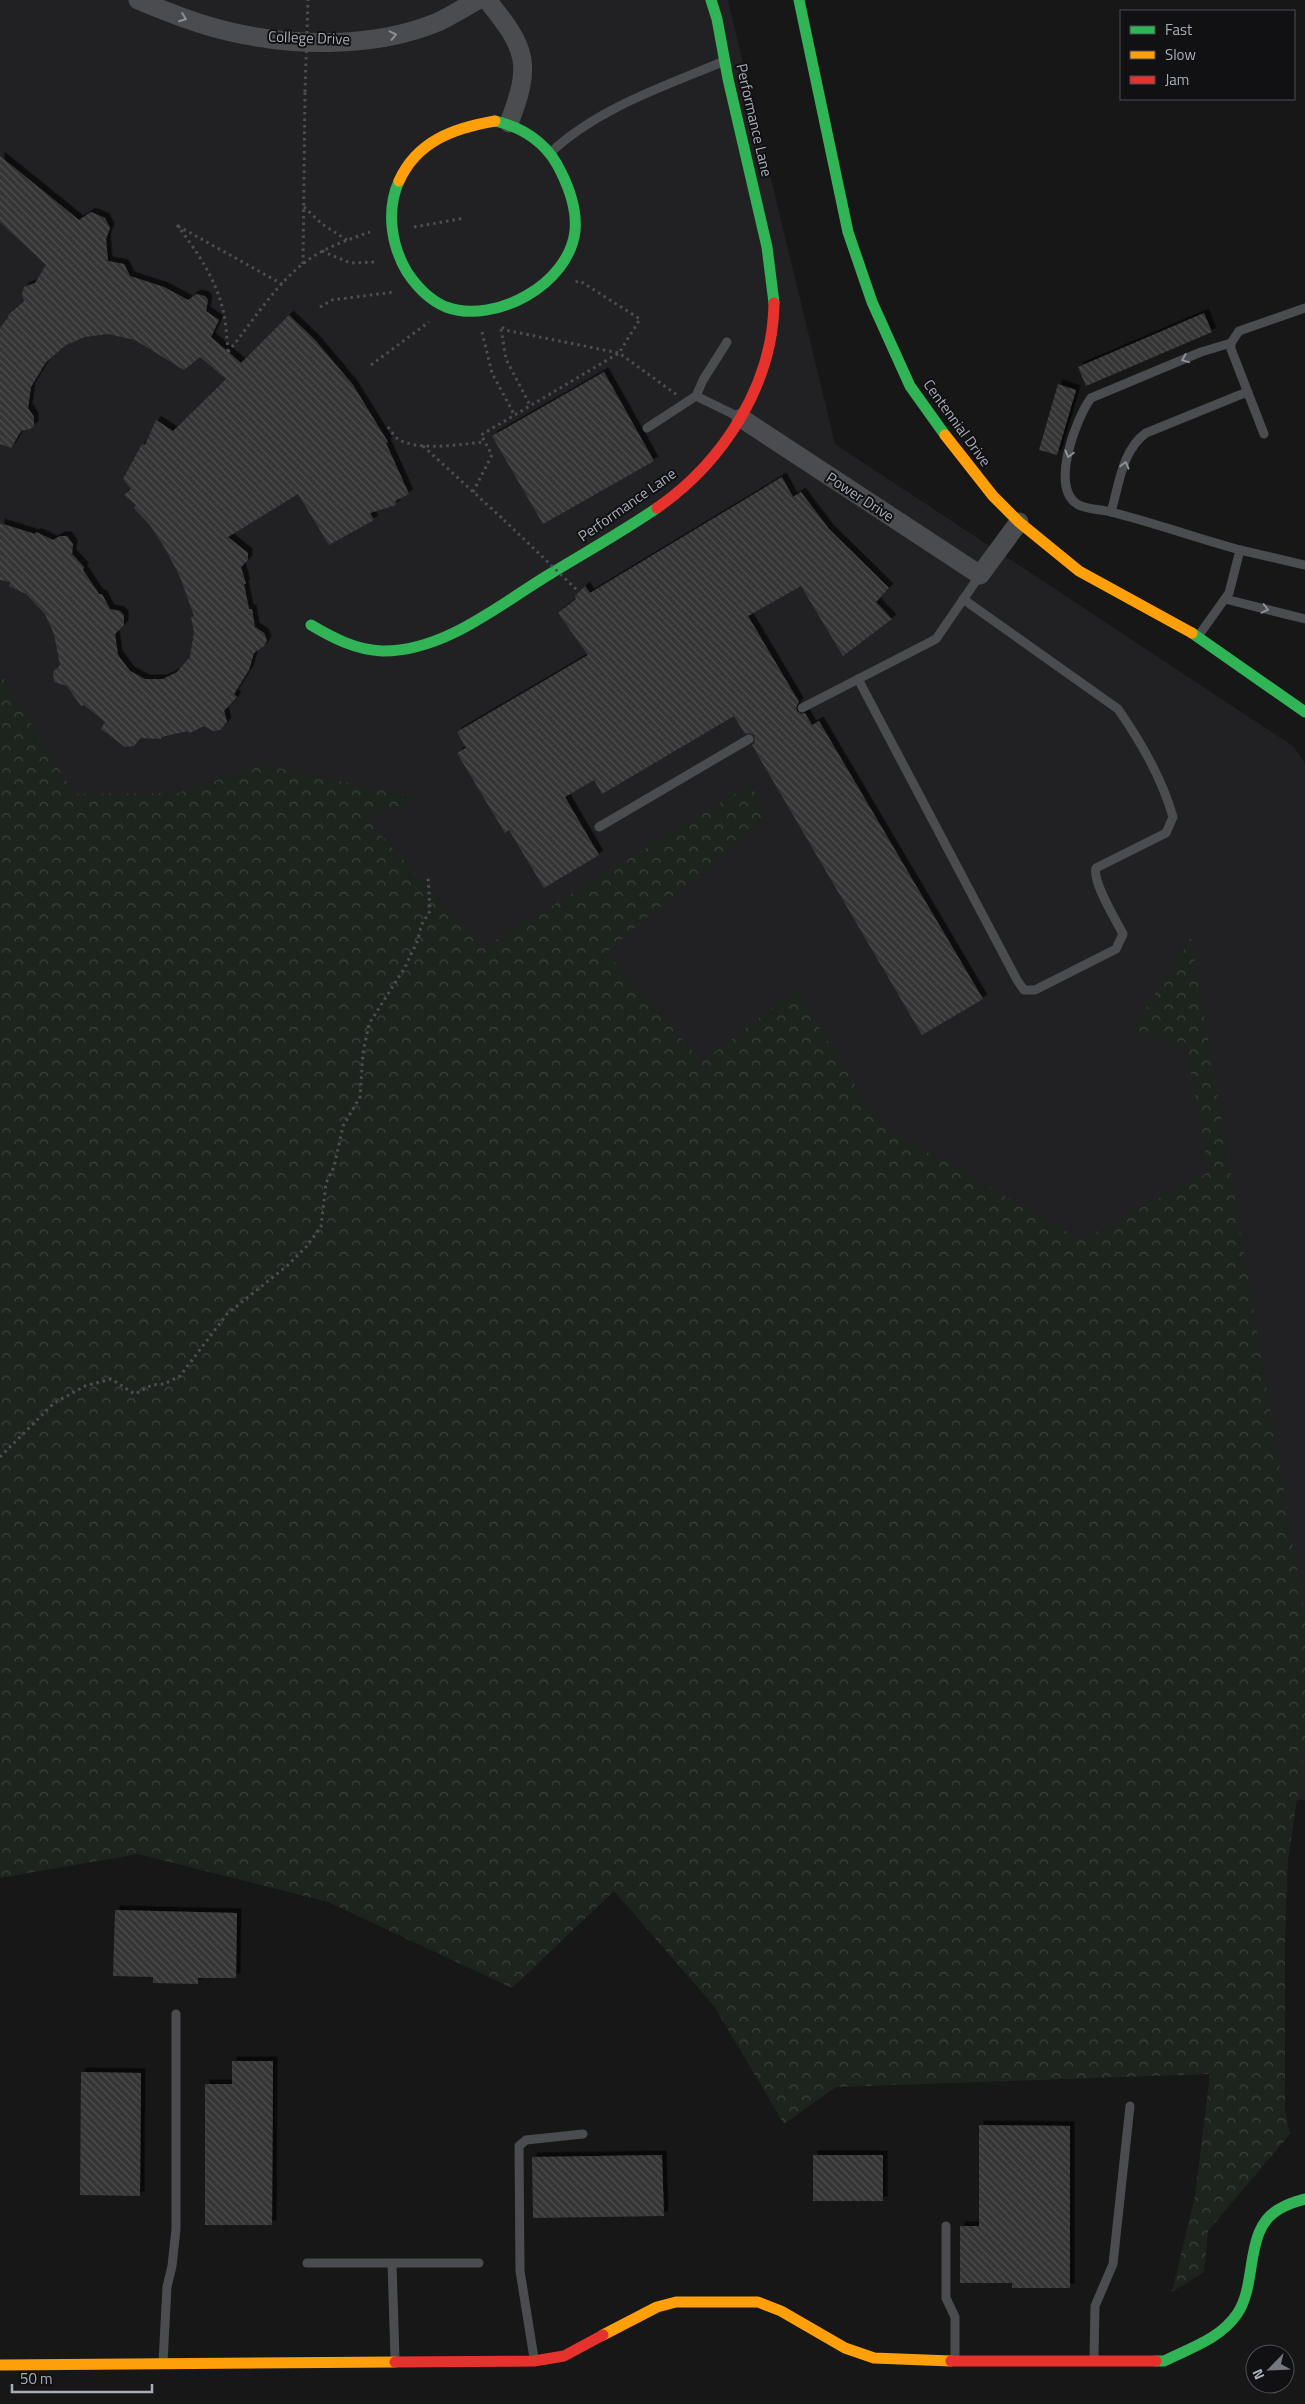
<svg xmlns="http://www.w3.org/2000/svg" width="1305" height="2404" font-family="'Titillium Web',sans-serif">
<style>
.built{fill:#212123}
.forest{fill:url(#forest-crowns)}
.building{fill:url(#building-back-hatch);filter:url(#shadow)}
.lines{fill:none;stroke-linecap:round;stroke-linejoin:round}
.path{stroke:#4d4e52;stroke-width:3;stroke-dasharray:2.5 4;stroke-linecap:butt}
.lane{stroke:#4b4c50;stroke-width:9}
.street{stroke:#4b4c50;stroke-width:19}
.fast{stroke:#30b455;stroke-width:11}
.slow{stroke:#ff9f0a;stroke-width:11}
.jam{stroke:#e5322d;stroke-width:11}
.path-bridge{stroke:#4d4e52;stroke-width:3;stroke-dasharray:2.5 4;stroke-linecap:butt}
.oneway{stroke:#8c9099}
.labels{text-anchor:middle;stroke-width:4;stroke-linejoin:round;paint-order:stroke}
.street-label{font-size:15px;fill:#a8adb8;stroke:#111113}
</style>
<defs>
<pattern id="forest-crowns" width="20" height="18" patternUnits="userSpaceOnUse" patternTransform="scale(1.25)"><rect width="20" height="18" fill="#1d241e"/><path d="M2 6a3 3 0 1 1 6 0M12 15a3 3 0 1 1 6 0" fill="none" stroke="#3b413d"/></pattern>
<pattern id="building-back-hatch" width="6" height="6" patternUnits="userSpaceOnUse" patternTransform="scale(1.25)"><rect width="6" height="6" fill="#353536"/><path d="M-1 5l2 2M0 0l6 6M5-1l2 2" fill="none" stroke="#4f5051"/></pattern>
<filter id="shadow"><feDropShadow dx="4.5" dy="-4.5" stdDeviation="0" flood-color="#0009"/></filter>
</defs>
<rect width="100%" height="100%" fill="#171717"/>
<polygon class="built" points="0,0 728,0 835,444 1293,746 1305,763 1305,1800 0,1833"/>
<polygon class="forest" points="0,673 74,794 178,793 263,765 420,798 366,818 482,949 751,784 766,818 606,952 702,1062 796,990 880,1125 1081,1240 1209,1172 1186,1044 1131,1032 1191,938 1305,1617 1305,1745 1288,1860 1285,1943 1285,2110 1290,2134 1208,2231 1204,2272 1172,2292 1195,2196 1210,2074 836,2087 784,2124 714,2006 614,1891 512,1988 328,1902 138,1854 0,1878"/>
<g class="building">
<polygon points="0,156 79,220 91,212 105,218 110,228 106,239 108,261 124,264 130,276 164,287 188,300 196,294 205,296 208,300 206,311 219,320 211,337 241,363 289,315 315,340 353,385 388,442 386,443 409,494 395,501 396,505 370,513 374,520 329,545 298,494 228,537 248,553 248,560 241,567 246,584 244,584 249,609 252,609 255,627 264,633 267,640 264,646 254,653 249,670 234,694 237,697 224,711 227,722 220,730 213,731 204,726 190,733 188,731 161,737 161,739 141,738 134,746 125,747 101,729 105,722 84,705 81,706 67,686 54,682 53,672 60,665 54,634 45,614 26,594 9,586 10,582 0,580 0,523 35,534 36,532 53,540 60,536 67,536 73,544 72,554 84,567 83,570 99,594 102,594 110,609 120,611 124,615 124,625 115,634 118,655 130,671 145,679 163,679 177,672 190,657 194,632 191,617 194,616 180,577 166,550 150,525 134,508 136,505 124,495 131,489 123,479 142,444 145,445 156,420 173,431 226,379 200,357 184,370 135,340 108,334 85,337 66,345 46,362 31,387 28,408 34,417 34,426 30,429 21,431 11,448 0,444 0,328 9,316 8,315 24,301 22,294 24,287 35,283 46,265 0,222"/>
<polygon points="1204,313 1212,332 1086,386 1078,367"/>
<polygon points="604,372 654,461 543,524 492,436"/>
<polygon points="1058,384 1076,390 1057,455 1039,450"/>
<polygon points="782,477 793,497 801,492 829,529 889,588 876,602 892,619 843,656 801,586 748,616 799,702 796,707 797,711 801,714 805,713 812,725 819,721 983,999 922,1035 752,745 755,742 754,735 749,733 745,734 734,716 602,794 594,780 565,797 599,855 544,888 509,830 505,833 457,753 466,748 457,732 588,655 558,613 576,599 575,596 585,586 590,593"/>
<polygon points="115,1910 237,1913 236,1978 198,1978 198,1984 153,1983 153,1977 113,1976"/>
<polygon points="232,2061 273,2061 272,2225 205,2225 205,2084 232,2084"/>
<polygon points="81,2072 141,2073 140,2196 80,2195"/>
<polygon points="979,2125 1070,2126 1070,2288 1012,2288 1012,2283 960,2283 960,2226 979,2226"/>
<polygon points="662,2155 664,2216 533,2218 532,2157"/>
<rect x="813" y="2155" width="70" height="46"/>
</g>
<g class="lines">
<g class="path">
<polyline points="304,207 322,224 347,240"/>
<path d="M177 225C196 250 216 279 223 310 226 323 227 338 228 352"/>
<polyline points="178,226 282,284"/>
<polyline points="414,227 465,218"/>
<polyline points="322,251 350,263 377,262"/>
<polyline points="303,264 305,92"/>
<polyline points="320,307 332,300 394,292"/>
<polyline points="502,327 505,330 619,353 677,395"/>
<polyline points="501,329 506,359 531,407"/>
<polyline points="482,332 492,373 515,416"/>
<path d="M228 352C251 324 275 285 304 263 323 248 347 240 370 232"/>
<polyline points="371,365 429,322"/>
<path d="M388 427C391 431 394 436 398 439 419 452 461 444 485 442"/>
<polyline points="423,446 504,520"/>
<polyline points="473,492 492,455 481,435 619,353 640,319 580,281 575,282"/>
<polyline points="0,1457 54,1403 85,1386 111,1379 135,1394 152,1385 164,1384 180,1376 227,1314 288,1265 306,1247 321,1227 326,1183 334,1167 343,1126 360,1097 363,1053 369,1024 405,967 417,942 422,924 430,911 428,876"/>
</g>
<g class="lane">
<path d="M551 152C598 108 663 87 722 62"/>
<polyline points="727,342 703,380 696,396 739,417"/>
<polyline points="647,428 696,396"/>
<polyline points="1264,434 1231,349 1231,343 1239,331 1305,308"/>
<path d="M1111 512C1119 485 1122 450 1146 433L1247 392"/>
<polyline points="1240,550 1305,565"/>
<polyline points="1225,599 1305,619"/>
<path d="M1199 635 1229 593 1240 550C1197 538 1154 523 1111 512 1101 509 1086 510 1077 504 1050 487 1076 418 1091 398L1201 352 1231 343"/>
<path d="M858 679 1017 980 1024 990H1035L1116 949 1123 934C1116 920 1092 882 1096 868L1166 833 1173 817C1162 778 1141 742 1118 709L963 599"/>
<polyline points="802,708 936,639 980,575"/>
<polyline points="599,827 749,739"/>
<polyline points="946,2226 946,2298 955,2317 955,2359"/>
<polyline points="307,2263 479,2263"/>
<polyline points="392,2263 395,2359"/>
<polyline points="534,2358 520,2271 519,2146 526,2140 583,2134"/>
<polyline points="1094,2358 1095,2306 1113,2264 1130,2106"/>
<polyline points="163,2362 167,2287 172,2266 176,2229 176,2014"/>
</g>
<g class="street">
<path d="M138 0C168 12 199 25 231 32 297 47 375 48 438 22 451 16 465 7 478 0"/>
<path d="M487 0C527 49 532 64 509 123"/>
<polyline points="741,418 980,575 1019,522"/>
</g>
<g class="fast">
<polyline points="711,0 717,19 728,79 767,247 774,303"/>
<polyline points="799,0 848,232 872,302 910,386 945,435"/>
<path d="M399 181C386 210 391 245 407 272 417 287 429 300 446 307 495 325 569 284 575 231 577 210 570 190 561 172 548 144 525 128 495 121"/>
<path d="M311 625C333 638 356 650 382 651 444 652 500 604 550 574 586 552 622 532 657 508"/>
<polyline points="1192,633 1305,712"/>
<path d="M1156 2361H1164C1190 2348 1220 2339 1237 2314 1259 2282 1242 2226 1283 2207 1290 2203 1298 2201 1305 2199"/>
</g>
<g class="slow">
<path d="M399 181C417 141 454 128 495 121"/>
<polyline points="945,435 993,496 1019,522 1079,571 1192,633"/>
<polyline points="603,2335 657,2307 676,2302 758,2302 781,2311 845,2348 874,2358 951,2361"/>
<polyline points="0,2365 395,2362"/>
</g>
<g class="jam">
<path d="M657 508C723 462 773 385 774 303"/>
<polyline points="951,2361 1156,2361"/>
<polyline points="395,2362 534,2361 564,2356 603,2335"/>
</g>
<g class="path-bridge">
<polyline points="305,92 308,0"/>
<polyline points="504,520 579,592"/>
</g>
</g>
<defs><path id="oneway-chevron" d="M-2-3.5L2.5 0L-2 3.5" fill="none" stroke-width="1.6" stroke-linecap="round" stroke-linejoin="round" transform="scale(1.25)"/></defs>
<g class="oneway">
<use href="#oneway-chevron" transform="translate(183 18) rotate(20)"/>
<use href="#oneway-chevron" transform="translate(393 35) rotate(-13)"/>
<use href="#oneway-chevron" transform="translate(1185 359) rotate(158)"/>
<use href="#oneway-chevron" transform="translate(1069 454) rotate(105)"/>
<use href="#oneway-chevron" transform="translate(1125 465) rotate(-74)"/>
<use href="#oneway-chevron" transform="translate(1265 609) rotate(14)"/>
</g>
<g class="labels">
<g class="street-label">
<text transform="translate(309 38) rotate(2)" y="5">College Drive</text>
<text transform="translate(754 120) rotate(77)" y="5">Performance Lane</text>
<text transform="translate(957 423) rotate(54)" y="5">Centennial Drive</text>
<text transform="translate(860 497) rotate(33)" y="5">Power Drive</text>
<text transform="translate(627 505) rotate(-35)" y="5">Performance Lane</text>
</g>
</g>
<rect x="1120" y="10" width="175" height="90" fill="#111113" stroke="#4d4f55"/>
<rect x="1130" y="26" width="25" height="8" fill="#30b455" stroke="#4d4f55"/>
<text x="1165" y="35" font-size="15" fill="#a8adb8">Fast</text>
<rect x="1130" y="51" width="25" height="8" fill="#ff9f0a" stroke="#4d4f55"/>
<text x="1165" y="60" font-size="15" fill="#a8adb8">Slow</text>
<rect x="1130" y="76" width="25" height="8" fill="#e5322d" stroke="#4d4f55"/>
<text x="1165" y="85" font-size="15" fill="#a8adb8">Jam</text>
<g transform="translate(1270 2369) rotate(246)"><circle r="24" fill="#111113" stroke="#4d4f55"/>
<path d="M0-4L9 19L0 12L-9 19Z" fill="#757880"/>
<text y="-8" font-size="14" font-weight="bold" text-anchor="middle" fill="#a8adb8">N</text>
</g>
<path d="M12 2384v8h140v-8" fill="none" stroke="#a8adb8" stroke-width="2.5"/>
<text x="20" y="2384" font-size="15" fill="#a8adb8" stroke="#111113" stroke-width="4" paint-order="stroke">50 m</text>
</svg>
